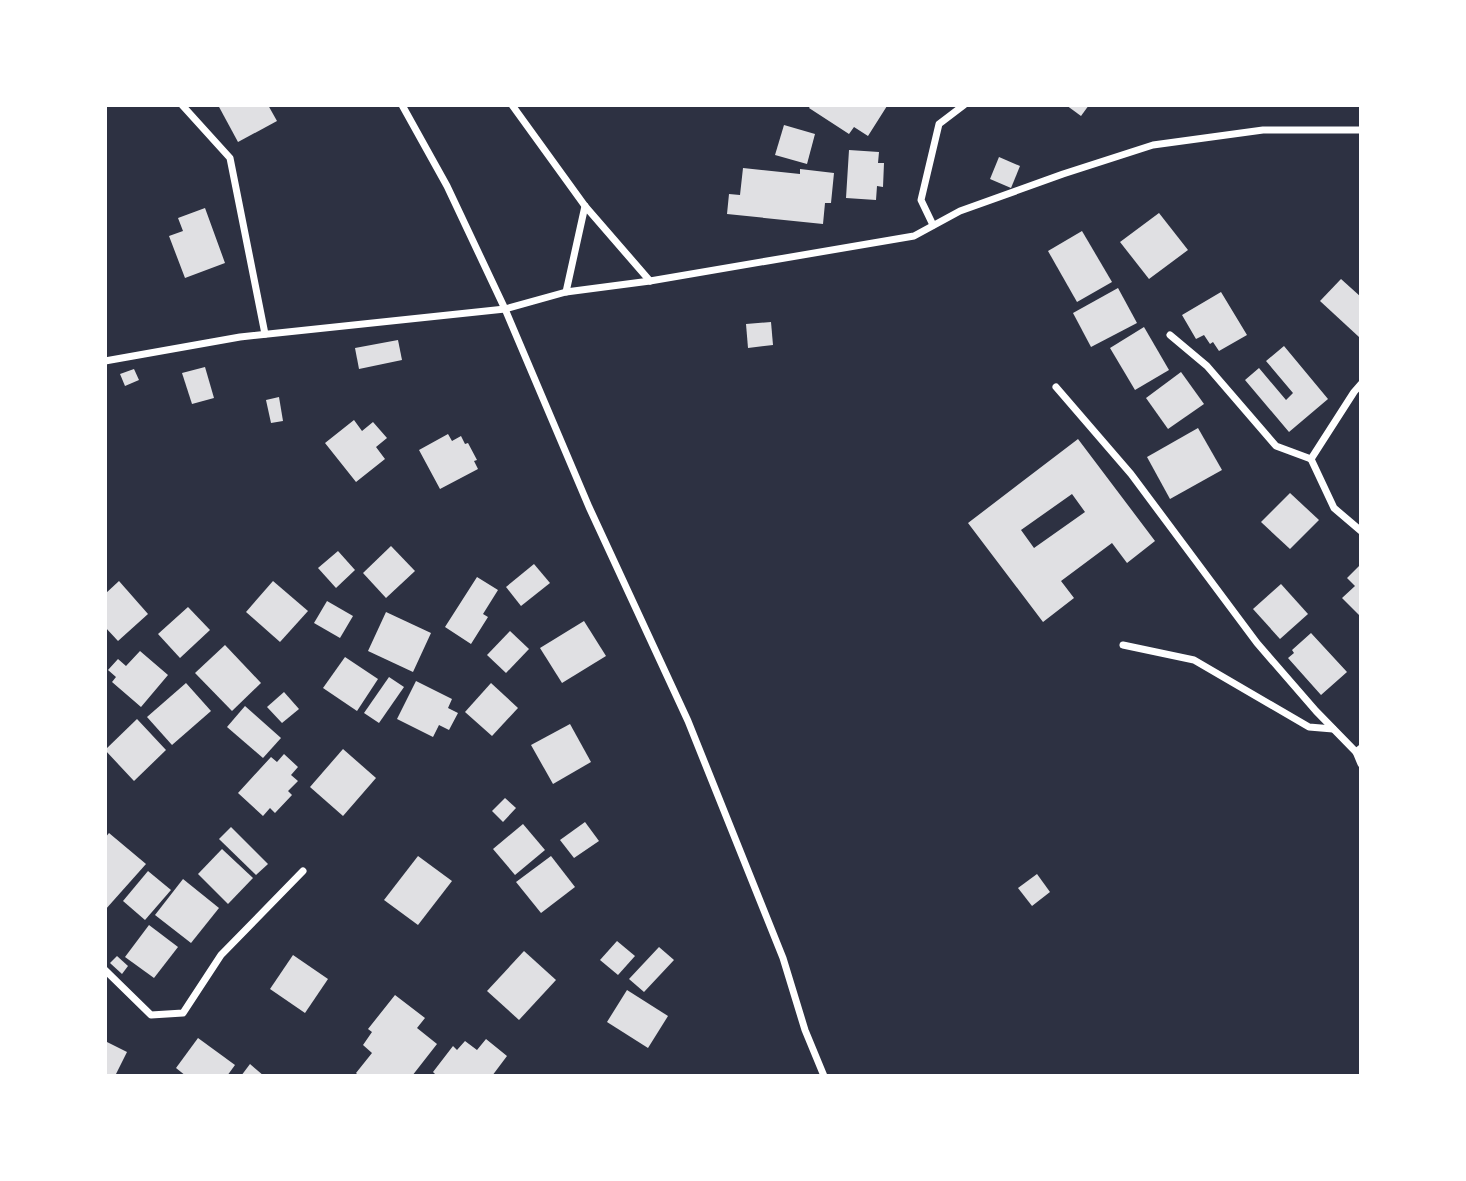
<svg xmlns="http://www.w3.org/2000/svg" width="1466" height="1181" font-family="'Source Serif 4',serif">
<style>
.building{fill:#e0e0e3;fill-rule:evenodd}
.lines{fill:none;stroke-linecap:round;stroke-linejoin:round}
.minor{stroke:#fff;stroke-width:7}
</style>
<rect width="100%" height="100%" fill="#2d3142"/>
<g class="building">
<polygon points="218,105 268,105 277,121 238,142"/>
<polygon points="811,105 886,105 887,106 868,136 854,127 849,134 809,108"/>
<polygon points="1066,105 1089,105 1081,116"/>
<polygon points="784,125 815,134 807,164 775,155"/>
<polygon points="849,150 879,152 878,163 884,163 883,187 877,186 876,200 846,198"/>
<polygon points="999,157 1020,166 1011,188 990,179"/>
<polygon points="743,168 800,174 800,169 834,173 831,203 825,203 823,224 727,214 729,194 740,195"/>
<polygon points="205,208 225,263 185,278 169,236 183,231 178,218"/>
<polygon points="1159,213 1188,250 1149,279 1120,242"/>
<polygon points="1082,231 1112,282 1077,302 1048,251"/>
<polygon points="1341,279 1361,297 1361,335 1359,337 1320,301"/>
<polygon points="1118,288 1137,323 1091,347 1073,313"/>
<polygon points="1221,292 1247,335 1219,351 1213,342 1210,344 1204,335 1196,339 1182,315"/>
<polygon points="771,322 773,345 748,348 746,324"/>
<polygon points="1144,327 1169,370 1135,390 1110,348"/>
<polygon points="398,340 402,360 359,369 355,348"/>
<polygon points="1284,346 1328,399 1289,432 1245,380 1259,368 1286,400 1293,393 1266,361"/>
<polygon points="205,367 214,398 192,404 182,373"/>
<polygon points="134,369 139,380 125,386 120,374"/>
<polygon points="1181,372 1204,404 1168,429 1146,398"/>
<polygon points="279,397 283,421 271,423 266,400"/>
<polygon points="354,420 362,431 373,422 387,438 376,447 385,459 356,482 325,443"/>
<polygon points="1198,428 1222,470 1170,499 1147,457"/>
<polygon points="448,434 452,441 461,436 465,444 468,443 477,460 474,461 478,469 440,489 419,450"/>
<path d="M1078 439 1155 541 1127 563 1112 543 1061 581 1074 598 1043 622 968 523ZM1072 494 1085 512 1034 548 1021 530Z"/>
<polygon points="1290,493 1319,520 1290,549 1261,522"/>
<polygon points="391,546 415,571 386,598 363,573"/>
<polygon points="338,551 355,570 336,588 318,568"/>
<polygon points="534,564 550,583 521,606 506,587"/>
<polygon points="1361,564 1361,617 1342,598 1355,586 1347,578"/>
<polygon points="477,577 498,590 483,614 488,617 471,644 445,627"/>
<polygon points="119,581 148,614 118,641 105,627 105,594"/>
<polygon points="273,581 308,611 280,642 246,612"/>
<polygon points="1281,584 1308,614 1280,639 1253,609"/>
<polygon points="327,601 353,616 340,638 314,623"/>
<polygon points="188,607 210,630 180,658 158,634"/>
<polygon points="386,612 431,633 413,672 368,651"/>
<polygon points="584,621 606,656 562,683 540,648"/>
<polygon points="510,631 529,649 506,673 487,655"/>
<polygon points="1311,633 1347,672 1321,695 1288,658 1294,653 1292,650"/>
<polygon points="225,645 261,683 232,711 195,673"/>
<polygon points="140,651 168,675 141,707 112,682 116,677 108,670 118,659 126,666"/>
<polygon points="345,657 378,679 357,711 323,688"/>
<polygon points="389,677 404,687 379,723 364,713"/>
<polygon points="416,681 452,699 448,708 458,713 449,730 439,725 433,737 397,719"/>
<polygon points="186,683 211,711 172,745 147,717"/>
<polygon points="491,683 518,708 492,736 465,712"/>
<polygon points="284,692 299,709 282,723 267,707"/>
<polygon points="245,706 281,738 263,758 227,727"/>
<polygon points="137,719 166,750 134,781 105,750"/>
<polygon points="570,724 591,762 553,784 531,745"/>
<polygon points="343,749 376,778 343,816 310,787"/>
<polygon points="284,754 298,767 291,775 298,781 288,791 292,795 275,813 270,808 263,816 238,793 271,757 277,762"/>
<polygon points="505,798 516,808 503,822 492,811"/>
<polygon points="585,822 599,841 574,858 560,840"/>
<polygon points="523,824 545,850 515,875 493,849"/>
<polygon points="231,827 268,864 256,875 219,839"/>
<polygon points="109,833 146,864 105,910 105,838"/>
<polygon points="222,849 253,878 228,904 198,874"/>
<polygon points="418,856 452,881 418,925 384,900"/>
<polygon points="551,856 575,887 541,913 516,882"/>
<polygon points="148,871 171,890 145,920 123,901"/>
<polygon points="1037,874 1050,892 1032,906 1018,888"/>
<polygon points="183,879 219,908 191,943 155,915"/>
<polygon points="149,925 178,947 154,978 125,957"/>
<polygon points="617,941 635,956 618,975 600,960"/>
<polygon points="659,947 674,960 644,992 629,979"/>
<polygon points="524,951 556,980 519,1020 487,991"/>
<polygon points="293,955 328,979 305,1013 270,989"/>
<polygon points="117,956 128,966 122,974 110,963"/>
<polygon points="627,990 668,1016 648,1048 607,1022"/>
<polygon points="395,995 425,1018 417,1028 437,1044 412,1076 359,1076 356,1073 372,1053 363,1045 372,1032 368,1029"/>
<polygon points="198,1038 235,1065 227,1076 186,1076 176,1068"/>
<polygon points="486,1039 507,1056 492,1076 437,1076 433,1072 453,1046 457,1050 465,1041 477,1050"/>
<polygon points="105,1041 127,1052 115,1076 105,1076"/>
<polygon points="250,1064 264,1076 241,1076"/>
</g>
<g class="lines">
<g class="minor">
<polyline points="182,105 230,158 265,334"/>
<polyline points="402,105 447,186 505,309 589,507 688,721 783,958 805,1030 824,1076"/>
<polyline points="512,105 585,206 650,281"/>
<polyline points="933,225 921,200 939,124 964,105"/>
<polyline points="566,292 585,206"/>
<polyline points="1170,335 1207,366 1276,446 1311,459 1354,392 1361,384"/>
<polyline points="105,361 240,337 505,309 566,292 650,281 914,236 960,211 1063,174 1153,145 1263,130 1361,130"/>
<polyline points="1056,387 1131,474 1257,643 1316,711 1356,752"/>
<polyline points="1311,459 1334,508 1361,531"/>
<polyline points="1123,645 1194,660 1309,727 1333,729"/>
<polyline points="1361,748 1356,752 1361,764"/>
<polyline points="105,970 151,1015 183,1013 221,955 303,871"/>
</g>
</g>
<rect width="1466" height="1181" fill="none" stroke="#ffffff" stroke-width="214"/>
</svg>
